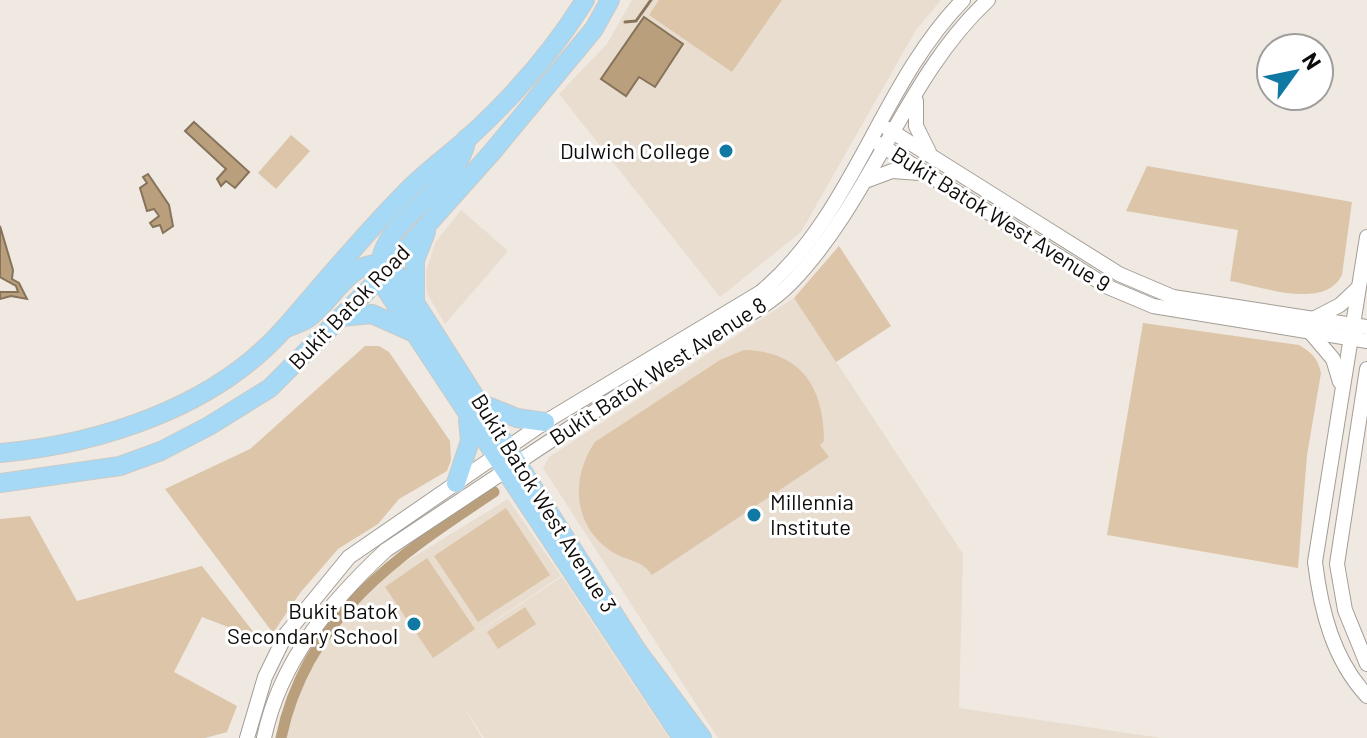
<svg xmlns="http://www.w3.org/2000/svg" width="1367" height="738" font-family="Barlow,sans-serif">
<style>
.built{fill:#e8ddcf}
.green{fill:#ddc5a9}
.water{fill:#ba9f7d;stroke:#86735a;stroke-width:2}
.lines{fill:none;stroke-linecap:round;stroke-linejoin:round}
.stream{stroke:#86735a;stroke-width:3}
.canal{stroke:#ba9f7d;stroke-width:11}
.minor-casing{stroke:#a39d96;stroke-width:16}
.major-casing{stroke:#cacac9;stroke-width:20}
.minor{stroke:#fff;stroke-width:14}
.major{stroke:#a5d9f5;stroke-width:18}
.poi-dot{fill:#0f78a3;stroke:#fff;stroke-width:3}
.labels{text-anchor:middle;stroke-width:6;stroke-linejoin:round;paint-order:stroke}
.poi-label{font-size:22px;fill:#0e0c0a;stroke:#fff;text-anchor:end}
.street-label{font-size:22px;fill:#0e0c0a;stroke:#fff}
</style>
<rect width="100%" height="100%" fill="#efe9e1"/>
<g class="built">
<polygon points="632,0 941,0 916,30 801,232 720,297 559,94 607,44"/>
<polygon points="461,210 508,251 445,324 427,293 426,272 435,243"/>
<polygon points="794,298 963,554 959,708 1161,738 718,738 543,468 549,457"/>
<polygon points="508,499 561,576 448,652 562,577 669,738 484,738 459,700 482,738 285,738 296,699 324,644 354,604 389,572"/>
</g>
<g class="green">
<polygon points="659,0 782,0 732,72 649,15"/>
<polygon points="291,135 310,151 276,189 258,173"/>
<path d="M1147 166 1352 202 1342 275C1324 311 1261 286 1230 281L1238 230 1126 211Z"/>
<polygon points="839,246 891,326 836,362 794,298"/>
<path d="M1143 323 1299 345C1312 353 1318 358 1321 373L1307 455 1298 568 1107 535Z"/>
<polygon points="365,346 379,346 389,352 450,441 451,460 447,471 399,499 378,524 338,549 300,593 273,633 165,489 250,449"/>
<path d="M744 350C801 351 824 387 824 441L820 445 829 457 652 575C641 559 628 562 611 551 573 526 570 478 595 442L720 360Z"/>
<polygon points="506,508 550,575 478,622 434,556"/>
<polygon points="30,516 77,601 202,566 259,639 202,617 174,672 237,706 227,732 205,738 0,738 0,519"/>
<polygon points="427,558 475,629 433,658 385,587"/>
<polygon points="525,607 536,624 498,649 487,632"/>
</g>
<g class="water">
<polygon points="644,17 683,44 655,87 639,77 626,96 601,79"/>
<polygon points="194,122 249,172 235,188 226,181 221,186 217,179 226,169 185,131"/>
<polygon points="148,174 169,205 173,226 163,233 160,225 153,227 150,223 159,216 154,209 147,211 140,188 147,183 143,177"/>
<polygon points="0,226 13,270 12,279 19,283 27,299 11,296 0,299 0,292 18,292 16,286 0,277"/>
</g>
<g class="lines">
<polyline class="stream" points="625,22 636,21 651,0"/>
<path class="canal" d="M281 738C306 617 397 556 494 492"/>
<g class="minor-casing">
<g id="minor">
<polyline points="916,101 916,126 929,152"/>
<polyline points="888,129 1119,274 1173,297 1367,327"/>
<polyline points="879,144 1108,287 1153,306 1367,341"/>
<polyline points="868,180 892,171 920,173"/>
<path d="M1367 237 1315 562C1321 611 1333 659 1367 696"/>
<polyline points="1313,319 1340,305 1358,288"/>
<polyline points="1311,333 1333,359 1340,382"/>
<polyline points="1367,369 1337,564 1345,610 1367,664"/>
<path d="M247 738 265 677 286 634 349 557 545 422 761 292C854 214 880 85 963 0"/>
<path d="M264 738C280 661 330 602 386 550 485 484 585 418 684 352 719 329 762 313 791 283 872 199 905 77 988 0"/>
</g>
</g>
<g class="major-casing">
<g id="major">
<polyline points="391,265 636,649 702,738"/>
<polyline points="379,279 682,738"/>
<path d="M379 279C375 216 457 196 467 138"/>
<polyline points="415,304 415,260 426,232"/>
<polyline points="341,317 372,314 410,331"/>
<path d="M284 329C291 326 301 323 307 319 335 300 348 257 388 265"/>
<polyline points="480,403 517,418 545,422"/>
<path d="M0 453C101 444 214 407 283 330 324 283 364 234 408 190 427 171 448 156 468 138 511 99 554 50 585 0"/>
<polyline points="0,483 120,466 161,451 209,426 270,388 379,279 493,151 594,29 610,0"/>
<polyline points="456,483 470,441 468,420"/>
</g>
</g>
<use href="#minor" class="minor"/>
<use href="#major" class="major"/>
</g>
<g class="poi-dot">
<circle cx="726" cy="151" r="8"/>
<circle cx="754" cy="515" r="8"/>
<circle cx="414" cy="624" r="8"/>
</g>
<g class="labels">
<g class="poi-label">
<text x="710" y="159">Dulwich College</text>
<text x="770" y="510" text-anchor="start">Millennia<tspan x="770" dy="25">Institute</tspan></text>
<text x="398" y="619">Bukit Batok<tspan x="398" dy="25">Secondary School</tspan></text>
</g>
<g class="street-label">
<text transform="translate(1001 219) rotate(32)" y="8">Bukit Batok West Avenue 9</text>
<text transform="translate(349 307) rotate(-46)" y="8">Bukit Batok Road</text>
<text transform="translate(658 371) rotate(-33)" y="8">Bukit Batok West Avenue 8</text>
<text transform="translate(544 503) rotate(58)" y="8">Bukit Batok West Avenue 3</text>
</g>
</g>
<g transform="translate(1295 72) rotate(57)"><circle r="38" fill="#ffffff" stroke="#9f9e9d" stroke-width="2"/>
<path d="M0-6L14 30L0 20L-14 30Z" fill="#0f78a3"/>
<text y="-12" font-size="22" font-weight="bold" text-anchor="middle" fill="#0e0c0a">N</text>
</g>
</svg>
